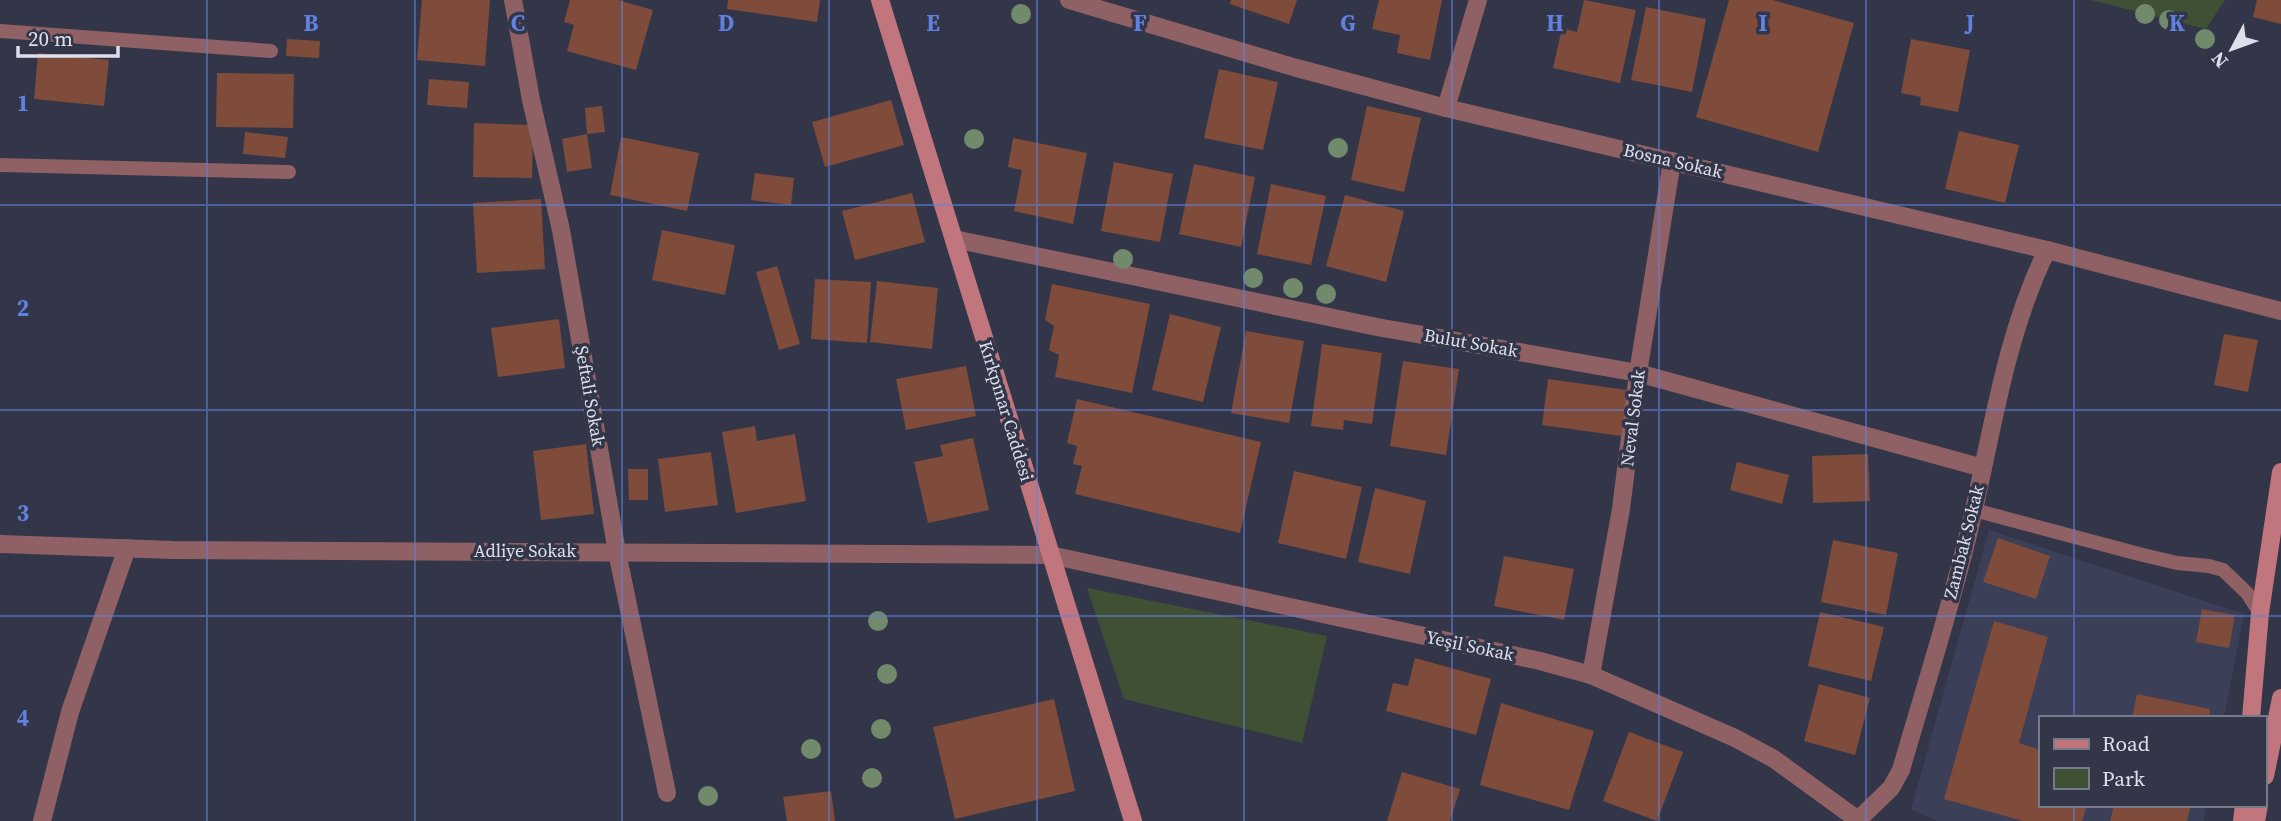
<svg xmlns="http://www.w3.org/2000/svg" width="2281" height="821" font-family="'Source Serif 4',serif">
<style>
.built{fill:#3b3f57}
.green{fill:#3f5035}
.building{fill:#7f4b3a}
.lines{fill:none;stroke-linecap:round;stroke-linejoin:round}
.lane{stroke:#8f6164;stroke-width:14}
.street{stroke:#8f6164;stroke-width:18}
.secondary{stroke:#c0767c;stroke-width:18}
.tree{fill:#718a6b}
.grid{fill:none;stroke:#6081df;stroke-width:2;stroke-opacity:0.55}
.labels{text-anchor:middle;stroke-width:7;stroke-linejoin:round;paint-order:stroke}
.street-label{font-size:18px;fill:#dde0eb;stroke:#333648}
.grid-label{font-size:23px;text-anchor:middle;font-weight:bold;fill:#6081df;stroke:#333648;stroke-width:7;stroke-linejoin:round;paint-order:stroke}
</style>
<rect width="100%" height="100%" fill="#333648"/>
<polygon class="built" points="1989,530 2244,614 2224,718 2041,718 2041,805 2207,805 2204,821 1937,821 1911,809"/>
<g class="green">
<polygon points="2091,0 2225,0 2206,29"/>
<polygon points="1087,588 1327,636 1302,743 1124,699"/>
</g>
<g class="building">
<polygon points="422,0 490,0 485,66 417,60"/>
<polygon points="570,0 618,0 653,10 636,70 567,51 574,25 564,22"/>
<polygon points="728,0 820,0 817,22 727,9"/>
<polygon points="1231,0 1297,0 1289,24 1230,4"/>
<polygon points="1379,0 1442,0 1430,60 1397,53 1400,35 1372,29"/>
<polygon points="1584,0 1636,10 1620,83 1553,68 1562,28 1577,32"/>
<polygon points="1729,0 1773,0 1854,23 1818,152 1696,117"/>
<polygon points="2257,0 2281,0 2281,24 2253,17"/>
<polygon points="1646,7 1706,19 1692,92 1631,80"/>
<polygon points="287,39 320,41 319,58 286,56"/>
<polygon points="1911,39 1970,50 1958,112 1920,105 1921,97 1901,93"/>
<polygon points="38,53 109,60 104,106 34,99"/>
<polygon points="1219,69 1278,82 1263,150 1204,138"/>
<polygon points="217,73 294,74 293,128 216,127"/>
<polygon points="429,79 469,82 467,108 427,105"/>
<polygon points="891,100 904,145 825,167 812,122"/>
<polygon points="602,106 605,132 587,134 592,168 567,172 562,139 587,134 585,108"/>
<polygon points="1367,106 1421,118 1404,192 1351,180"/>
<polygon points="474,123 533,125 532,178 473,177"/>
<polygon points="1959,131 2019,145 2005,203 1945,189"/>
<polygon points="245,132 288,137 285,158 243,154"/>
<polygon points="621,137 699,153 687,211 610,195"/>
<polygon points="1013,138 1087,153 1073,224 1014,211 1022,170 1008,167"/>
<polygon points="1114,162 1173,174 1160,242 1101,231"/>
<polygon points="1194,164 1255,177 1241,247 1179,234"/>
<polygon points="755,173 794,178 791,205 751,200"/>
<polygon points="1271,184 1326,196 1311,265 1257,254"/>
<polygon points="912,193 925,242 855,260 842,211"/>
<polygon points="1345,195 1404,211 1386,282 1326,266"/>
<polygon points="541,199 545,269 477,273 473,203"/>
<polygon points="662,230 735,245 725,295 652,280"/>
<polygon points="777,266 800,344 779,350 756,272"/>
<polygon points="815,279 871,282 867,343 811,339"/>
<polygon points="877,281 938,288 932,349 870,342"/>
<polygon points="1052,284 1150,304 1132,393 1055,377 1059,355 1049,350 1054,326 1045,320"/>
<polygon points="1170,314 1221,327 1203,402 1152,390"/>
<polygon points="559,319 565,368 498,377 491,328"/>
<polygon points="1246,331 1304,341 1289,423 1231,413"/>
<polygon points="2224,334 2258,340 2248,392 2214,385"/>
<polygon points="1322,344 1382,353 1372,424 1344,420 1343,430 1311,426"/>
<polygon points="1403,361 1459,369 1446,455 1390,446"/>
<polygon points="966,366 976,416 906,430 896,379"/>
<polygon points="1548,379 1627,390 1621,436 1542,425"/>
<polygon points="1077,399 1261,442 1240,533 1075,494 1082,466 1073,464 1077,446 1067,443"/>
<polygon points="755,426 757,441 795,434 806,501 736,513 722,432"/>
<polygon points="973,438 989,510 928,523 914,462 943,456 940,445"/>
<polygon points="586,444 594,514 541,520 533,451"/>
<polygon points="711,452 718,505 665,512 658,459"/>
<polygon points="1868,454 1870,501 1813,503 1812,456"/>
<polygon points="1737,462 1789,475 1782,504 1730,490"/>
<polygon points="628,469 648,469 648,500 629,500"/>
<polygon points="1294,471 1362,487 1346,559 1278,543"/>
<polygon points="1375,488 1426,501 1410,574 1358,562"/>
<polygon points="1998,538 2050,556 2036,599 1983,582"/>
<polygon points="1833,540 1898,553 1886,615 1821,602"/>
<polygon points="1504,556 1574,569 1564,620 1494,606"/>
<polygon points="2202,609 2235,615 2229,648 2196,642"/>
<polygon points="1820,612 1884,627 1871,681 1808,666"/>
<polygon points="1994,621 2048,637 2019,743 2041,750 2041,805 2087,805 2082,821 2023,821 1944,799"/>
<polygon points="1415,658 1491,679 1476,735 1386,711 1393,683 1408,686"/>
<polygon points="1819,684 1870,698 1855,755 1804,741"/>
<polygon points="2137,694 2210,709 2209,718 2132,718"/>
<polygon points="1054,699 1075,791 955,819 933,727"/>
<polygon points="1501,703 1594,731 1569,810 1480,785"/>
<polygon points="1629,732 1683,752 1657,821 1603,801"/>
<polygon points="1402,772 1460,789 1450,821 1387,821"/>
<polygon points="831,791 835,821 787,821 783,797"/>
<polygon points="2114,805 2191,805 2187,821 2110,821"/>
</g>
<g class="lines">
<g class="lane">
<polyline points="0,31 271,51"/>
<polyline points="0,165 289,172"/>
<polyline points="1974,510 2139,554 2177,563 2209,566 2223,570 2247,593 2260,613"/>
</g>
<g class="street">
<polyline points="513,0 531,100 561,230 617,552 667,793"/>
<polyline points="1069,0 1293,67 1446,108 2047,250 2281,311"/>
<polyline points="1446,108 1478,0"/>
<polyline points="954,239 1377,327 1638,373 1983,468"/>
<polyline points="0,544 173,550 1050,555 1540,661 1591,675 1735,738 1774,759 1858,820"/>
<polyline points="1591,675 1621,509 1638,373 1672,161"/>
<polyline points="42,821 70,712 127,548"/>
<path d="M1857 821 1891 788 1901 770C1923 694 1947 619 1966 543 1991 445 2002 342 2047 250"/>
</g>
<g class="secondary">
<polyline points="880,0 1133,821"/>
<polyline points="2251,718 2260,613 2281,472"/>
<polyline points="2265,776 2281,698"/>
<polyline points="2242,821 2244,805"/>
<polyline points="2256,821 2259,805"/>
</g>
</g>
<g class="tree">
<circle cx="1021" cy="14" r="10"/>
<circle cx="2145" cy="14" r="10"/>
<circle cx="2169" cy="20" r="10"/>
<circle cx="2205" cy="39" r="10"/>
<circle cx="974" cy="139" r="10"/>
<circle cx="1338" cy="148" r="10"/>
<circle cx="1123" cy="259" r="10"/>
<circle cx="1253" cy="278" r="10"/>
<circle cx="1293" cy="288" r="10"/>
<circle cx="1326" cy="294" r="10"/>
<circle cx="878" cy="621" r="10"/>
<circle cx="887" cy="674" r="10"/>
<circle cx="881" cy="729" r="10"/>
<circle cx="811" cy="749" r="10"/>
<circle cx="872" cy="778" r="10"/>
<circle cx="708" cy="796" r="10"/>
</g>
<path class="grid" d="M207 0V821M415 0V821M622 0V821M829 0V821M1037 0V821M1244 0V821M1452 0V821M1659 0V821M1866 0V821M2074 0V718M0 205H2281M0 410H2281M0 616H2281M2074 805V821"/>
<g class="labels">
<g class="street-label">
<text transform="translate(1673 161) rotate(13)" y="6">Bosna Sokak</text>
<text transform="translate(1471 343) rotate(10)" y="6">Bulut Sokak</text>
<text transform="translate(590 396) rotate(80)" y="6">Şeftali Sokak</text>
<text transform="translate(1006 411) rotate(73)" y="6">Kırkpınar Caddesi</text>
<text transform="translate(1633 418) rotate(-83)" y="6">Neval Sokak</text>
<text transform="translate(1964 542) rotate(-76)" y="6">Zambak Sokak</text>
<text x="525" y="557">Adliye Sokak</text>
<text transform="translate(1470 646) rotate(12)" y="6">Yeşil Sokak</text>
</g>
</g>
<g class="grid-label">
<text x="311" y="31">B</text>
<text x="518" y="31">C</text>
<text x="726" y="31">D</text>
<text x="933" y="31">E</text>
<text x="1140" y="31">F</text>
<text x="1348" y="31">G</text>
<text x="1555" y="31">H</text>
<text x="1763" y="31">I</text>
<text x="1970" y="31">J</text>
<text x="2177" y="31">K</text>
<text x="23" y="111">1</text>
<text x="23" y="316">2</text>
<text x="23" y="521">3</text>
<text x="23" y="726">4</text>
</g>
<rect x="2039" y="716" width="228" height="91" fill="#333648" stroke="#777a89" stroke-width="2"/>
<rect x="2054" y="739" width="35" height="10" fill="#c0767c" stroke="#777a89" stroke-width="2"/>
<text x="2102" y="751" font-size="21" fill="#dde0eb">Road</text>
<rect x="2054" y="768" width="35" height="21" fill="#3f5035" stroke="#777a89" stroke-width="2"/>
<text x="2102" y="786" font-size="21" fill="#dde0eb">Park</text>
<g transform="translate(2232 49) rotate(229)" stroke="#333648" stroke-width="5" paint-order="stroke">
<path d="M0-5L12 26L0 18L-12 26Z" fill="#dde0eb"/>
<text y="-10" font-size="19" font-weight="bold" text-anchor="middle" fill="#dde0eb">N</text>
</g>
<path d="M18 46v10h100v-10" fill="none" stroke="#dde0eb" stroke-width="3.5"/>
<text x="28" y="46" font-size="21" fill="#dde0eb" stroke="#333648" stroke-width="5" paint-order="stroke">20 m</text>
</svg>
